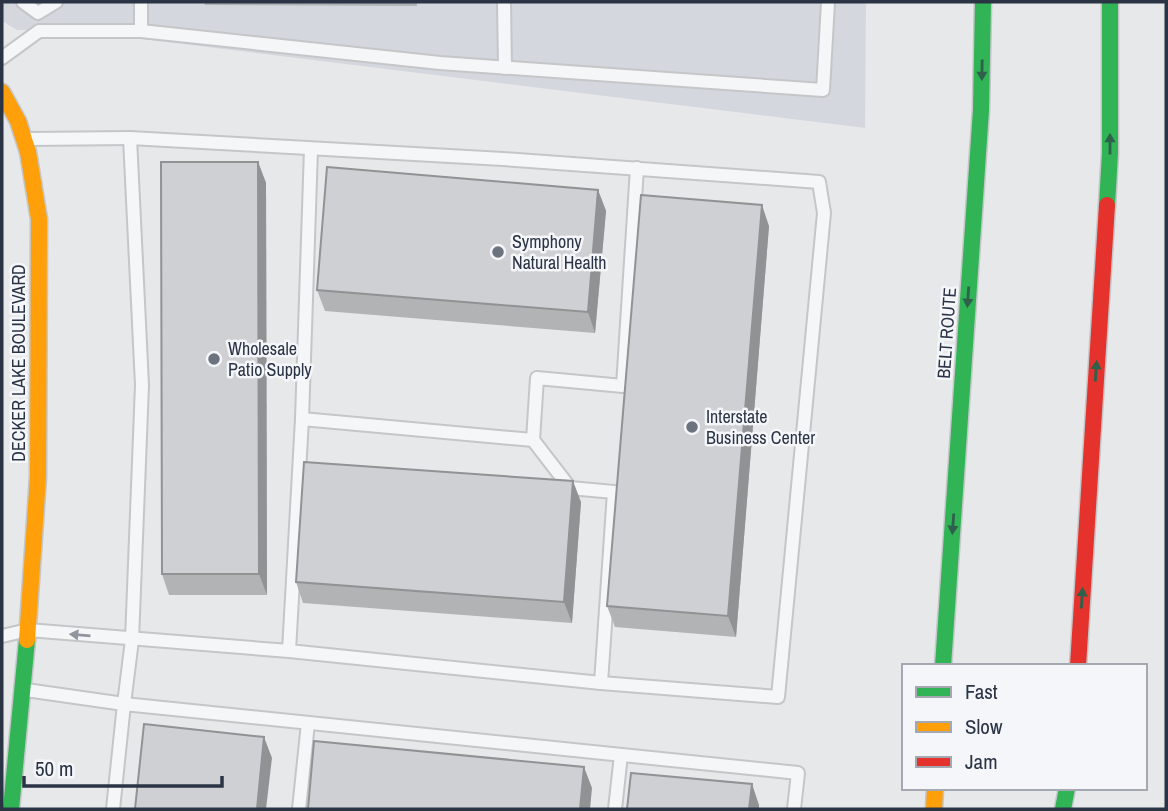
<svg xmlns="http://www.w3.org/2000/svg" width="1168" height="811" font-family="'Archivo Narrow',sans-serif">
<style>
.built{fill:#d4d7dd}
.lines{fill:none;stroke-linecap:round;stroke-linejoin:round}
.lane-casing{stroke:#c4c6c8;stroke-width:16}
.fast-casing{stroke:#c4c6c8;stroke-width:19}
.slow-casing{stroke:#c4c6c8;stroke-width:19}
.jam-casing{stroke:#c4c6c8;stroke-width:19}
.lane{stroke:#f5f6f7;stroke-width:12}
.fast{stroke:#30b455;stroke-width:16}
.slow{stroke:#ff9f0a;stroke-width:16}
.jam{stroke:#e5322d;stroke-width:16}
.wall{fill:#b1b3b5}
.shaded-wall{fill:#909294}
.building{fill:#ced0d3;stroke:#909294;stroke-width:2}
.oneway{fill:#2d614b}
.oneway2{fill:#90959e}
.poi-dot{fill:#6c737f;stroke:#f4f6f9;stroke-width:2.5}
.labels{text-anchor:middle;stroke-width:5;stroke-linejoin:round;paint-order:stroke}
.poi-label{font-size:18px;fill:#2b3445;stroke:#f4f6f9;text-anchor:start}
.street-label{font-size:18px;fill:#2b3445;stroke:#f4f6f9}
</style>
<rect width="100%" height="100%" fill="#e6e8ea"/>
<polygon class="built" points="2,2 866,2 865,128 78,31 17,30 2,21"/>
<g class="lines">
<g class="lane-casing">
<g id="lane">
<polyline points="23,2 38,13 56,2"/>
<polyline points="504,2 505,68"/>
<polyline points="141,31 141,2"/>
<polyline points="2,58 39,31 141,31 440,63 823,90 828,2"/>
<polyline points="29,139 130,138"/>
<polyline points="302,419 311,149"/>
<polyline points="533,440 537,378 623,386 637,168"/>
<polyline points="2,636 28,630 289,651 601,683 614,492 570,488 533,440 302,419 289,651"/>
<polyline points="26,690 124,704 132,640 142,385 130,138 503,159 819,182 824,213 778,697 601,683"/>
<polyline points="113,809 124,704 798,773 794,809"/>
<polyline points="299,809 308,723"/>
<polyline points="615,809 621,755"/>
</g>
</g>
<g class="fast-casing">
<g id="fast">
<polyline points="1107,205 1110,153 1110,2"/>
<polyline points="943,666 981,110 983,2"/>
<polyline points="11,809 27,640"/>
<polyline points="1063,809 1067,788"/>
</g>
</g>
<g class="slow-casing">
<g id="slow">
<polyline points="2,92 18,121 28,152 39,219 38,477 27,640"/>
<polyline points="934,809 935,788"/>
</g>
</g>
<g class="jam-casing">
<polyline id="jam" points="1078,666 1107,205"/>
</g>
<use href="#lane" class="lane"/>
<use href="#fast" class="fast"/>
<use href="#slow" class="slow"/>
<use href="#jam" class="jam"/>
</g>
<g class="wall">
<polygon points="204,2 417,2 417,6 205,5"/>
<polygon points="258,162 266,183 267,595 169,595 162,574"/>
<polygon points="598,190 606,211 595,333 325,311 317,290"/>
<polygon points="769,226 736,637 615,627 607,606"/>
<polygon points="581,502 572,623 303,603 296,582"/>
</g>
<g class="shaded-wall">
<polygon points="258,162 266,183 267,595 259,574"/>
<polygon points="598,190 606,211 595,333 588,312"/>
<polygon points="762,205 769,226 736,637 728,616"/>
<polygon points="573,481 581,502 572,623 564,602"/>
<polygon points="264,737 272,758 266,809 257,809"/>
<polygon points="584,767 592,788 590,809 580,809"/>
<polygon points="752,784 759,805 759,809 749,809"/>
</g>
<g class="building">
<polygon points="161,162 258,162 259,574 162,574"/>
<polygon points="327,167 598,190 588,312 317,290"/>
<polygon points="641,195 762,205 728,616 607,606"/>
<polygon points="304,462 573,481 564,602 296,582"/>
<polygon points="144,724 264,737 257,809 135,809"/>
<polygon points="314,741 584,767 580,809 308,809"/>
<polygon points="631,773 752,784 749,809 627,809"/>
</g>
<defs><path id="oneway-solid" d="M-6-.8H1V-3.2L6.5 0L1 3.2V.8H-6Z" transform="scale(1.75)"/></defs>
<g class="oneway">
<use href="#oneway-solid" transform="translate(982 70) rotate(91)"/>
<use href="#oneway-solid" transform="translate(1110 144) rotate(-90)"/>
<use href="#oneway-solid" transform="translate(968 297) rotate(94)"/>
<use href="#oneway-solid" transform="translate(1096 371) rotate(-86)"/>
<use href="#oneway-solid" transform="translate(953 524) rotate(94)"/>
<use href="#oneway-solid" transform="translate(1082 598) rotate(-86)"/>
</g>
<use class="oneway2" href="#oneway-solid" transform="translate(80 635) rotate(-175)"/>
<g class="poi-dot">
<circle cx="498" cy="252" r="7"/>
<circle cx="214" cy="359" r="7"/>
<circle cx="692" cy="427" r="7"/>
</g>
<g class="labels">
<g class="poi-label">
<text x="512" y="248">Symphony<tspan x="512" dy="21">Natural Health</tspan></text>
<text x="228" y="355">Wholesale<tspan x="228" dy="21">Patio Supply</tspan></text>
<text x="706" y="423">Interstate<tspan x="706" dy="21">Business Center</tspan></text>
</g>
<g class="street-label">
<text transform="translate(947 333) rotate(-86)" y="6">BELT ROUTE</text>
<text transform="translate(19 363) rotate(-90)" y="6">DECKER LAKE BOULEVARD</text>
</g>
</g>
<rect width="1168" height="811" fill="none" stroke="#2b3445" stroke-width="7"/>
<rect x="902" y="664" width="245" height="126" fill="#f4f6f9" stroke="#a4a8b1" stroke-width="2"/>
<rect x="916" y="687" width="35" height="10" fill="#30b455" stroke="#a4a8b1" stroke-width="2"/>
<text x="965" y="699" font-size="21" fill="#2b3445">Fast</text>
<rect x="916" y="722" width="35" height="10" fill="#ff9f0a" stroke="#a4a8b1" stroke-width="2"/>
<text x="965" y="734" font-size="21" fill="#2b3445">Slow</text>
<rect x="916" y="757" width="35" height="10" fill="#e5322d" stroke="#a4a8b1" stroke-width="2"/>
<text x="965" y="769" font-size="21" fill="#2b3445">Jam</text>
<path d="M24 776v10h198v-10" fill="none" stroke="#2b3445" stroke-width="3.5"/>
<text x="35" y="776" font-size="21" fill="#2b3445" stroke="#f4f6f9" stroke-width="5" paint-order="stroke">50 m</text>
</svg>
